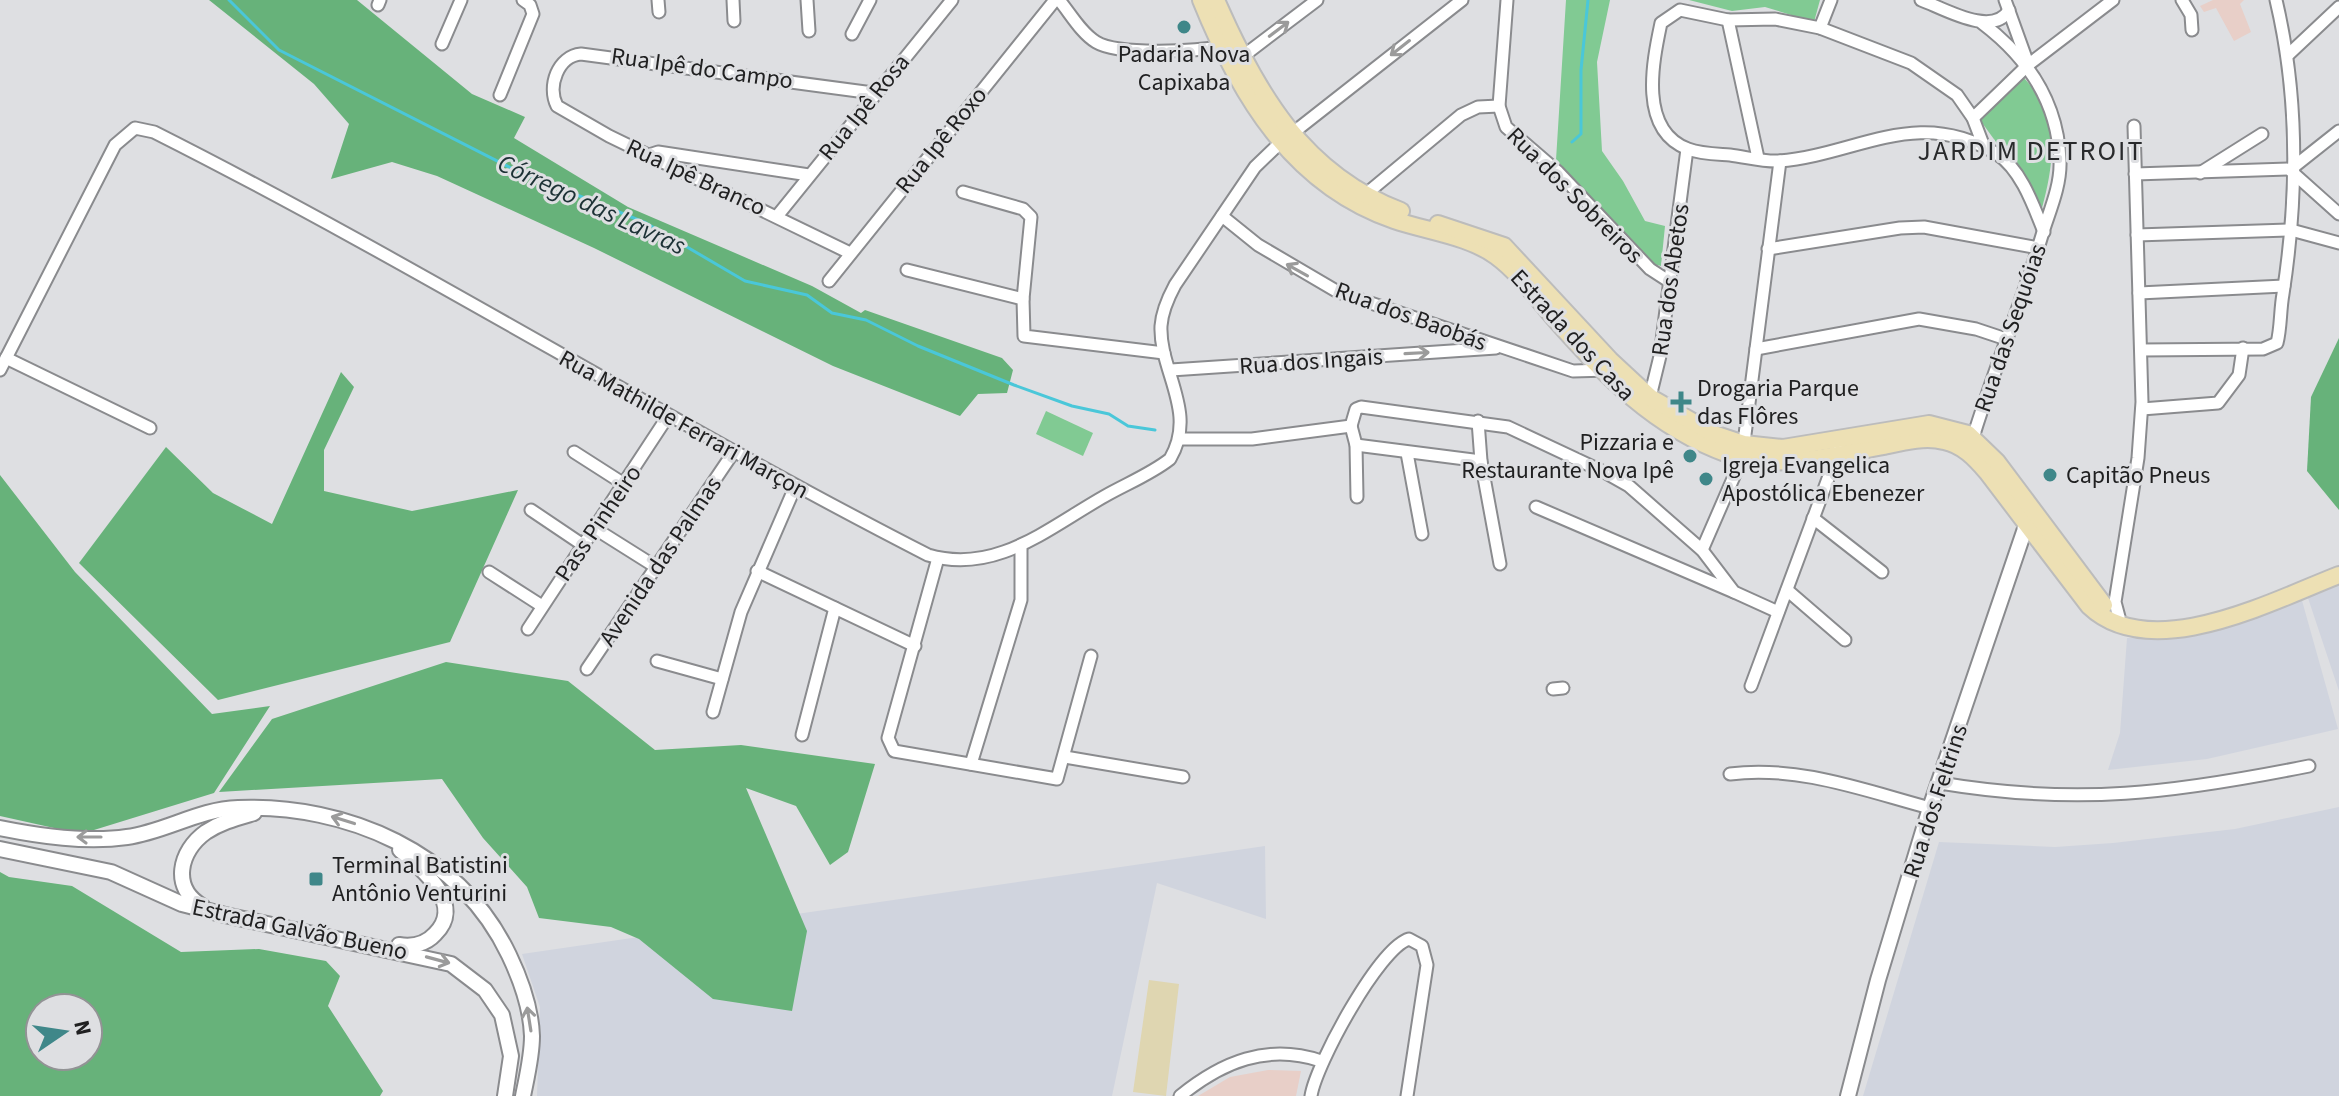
<svg xmlns="http://www.w3.org/2000/svg" width="2339" height="1096" font-family="'Source Sans 3',sans-serif">
<style>
.built{fill:#d0d4de}
.education{fill:#e8cfc8}
.green{fill:#81ca93}
.forest{fill:#67b27a;fill-rule:evenodd}
.sand{fill:#dfd6b1}
.lines{fill:none;stroke-linecap:round;stroke-linejoin:round}
.stream{stroke:#4ac7d9;stroke-width:3}
.minor-casing{stroke:#8a8b8e;stroke-width:15}
.tertiary-casing{stroke:#8a8b8e;stroke-width:18}
.secondary-casing{stroke:#8a8b8e;stroke-width:18}
.primary-casing{stroke:#bcbcbc;stroke-width:20}
.minor{stroke:#fff;stroke-width:11}
.tertiary{stroke:#fff;stroke-width:14}
.secondary{stroke:#fff;stroke-width:14}
.primary{stroke:#ede0b4;stroke-width:16}
.oneway{stroke:#9b9b9b}
.poi-dot{fill:#3f8789;stroke:#dedfe2;stroke-width:3}
.labels{text-anchor:middle;stroke-width:6;stroke-linejoin:round;paint-order:stroke}
.poi-label{font-size:24px;fill:#202021;stroke:#dedfe2;text-anchor:start}
.street-label{font-size:24px;fill:#202021;stroke:#dedfe2}
.water-label{font-size:26px;font-style:italic;fill:#1c3135;stroke:#dedfe2}
.quarter-label{font-size:28px;letter-spacing:2px;fill:#292a2c;stroke:#dedfe2}
</style>
<rect width="100%" height="100%" fill="#dedfe2"/>
<g class="built">
<polygon points="2339,581 2339,691 2306,592"/>
<polygon points="2301,597 2338,729 2207,759 2108,770 2120,733 2127,638 2176,638"/>
<polygon points="2339,807 2339,1096 1863,1096 1939,842 2055,847 2113,843 2235,829"/>
<polygon points="1265,846 1266,919 1157,883 1112,1096 537,1096 540,1007 522,954"/>
</g>
<g class="education">
<polygon points="2213,0 2244,0 2240,4 2251,32 2234,41 2216,8 2204,12 2200,6"/>
<polygon points="1268,1070 1301,1071 1296,1096 1198,1096 1230,1077"/>
</g>
<g class="green">
<polygon points="1566,0 1610,0 1597,62 1602,151 1623,181 1645,221 1665,226 1661,266 1653,264 1556,160"/>
<polygon points="1689,0 1820,0 1814,22 1765,7 1732,11"/>
<path d="M2023 77C2060 115 2055 160 2042 208L2017 162 2004 153 1980 120Z"/>
<polygon points="1046,411 1093,433 1083,456 1036,434"/>
</g>
<g class="forest">
<polygon points="209,0 357,0 472,94 525,117 514,138 628,207 812,286 861,313 865,310 1002,358 1013,370 1007,393 978,394 960,416 833,366 594,248 437,176 392,162 331,179 349,124 314,84"/>
<polygon points="2339,338 2339,510 2307,471 2311,397"/>
<polygon points="341,372 354,387 324,450 324,491 412,511 518,490 450,642 218,700 79,563 166,447 213,493 272,524"/>
<polygon points="0,475 75,572 212,714 270,706 214,793 81,834 0,816"/>
<polygon points="446,662 568,681 655,750 741,745 875,764 848,852 830,865 796,806 746,788 807,931 792,1011 713,999 639,939 611,927 539,918 527,887 483,838 442,779 219,792 272,719"/>
<path d="M0 872 9 877 72 886 181 952 259 949 326 961 340 976 328 1006 383 1091 380 1096H0ZM40 1008H88V1056H40Z"/>
</g>
<polygon class="sand" points="1149,980 1179,984 1166,1096 1133,1092"/>
<g class="lines">
<g class="stream">
<polyline points="229,0 279,50 513,169 646,223 745,281 807,295 832,313 866,320 918,346 1014,385 1072,406 1109,414 1128,426 1155,430"/>
<polyline points="1572,142 1581,134 1581,70 1588,0"/>
</g>
<g class="minor-casing">
<g id="minor">
<polyline points="658,0 659,12"/>
<polyline points="733,0 734,21"/>
<polyline points="807,0 809,31"/>
<path d="M1059 0C1070 13 1081 33 1096 42 1119 56 1198 51 1226 46"/>
<polyline points="1507,0 1499,106 1506,127 1558,172 1650,269 1670,282"/>
<path d="M1921 0C1943 8 1993 38 2009 10"/>
<polyline points="2005,0 2027,61"/>
<polyline points="2182,0 2191,15 2192,30"/>
<polyline points="378,5 380,0"/>
<polyline points="1728,20 1758,158"/>
<polyline points="1820,28 1831,0"/>
<polyline points="852,34 870,0"/>
<polyline points="442,44 461,0"/>
<polyline points="2289,54 2339,7"/>
<polyline points="1238,60 1317,0"/>
<polyline points="500,95 533,14 530,5 523,0"/>
<polyline points="1973,118 2028,65 2113,0"/>
<path d="M1984 147 1973 118 1957 95 1911 63 1820 28 1775 19 1728 20 1680 10 1661 23C1653 61 1638 130 1688 149 1701 154 1717 154 1730 155 1746 157 1764 162 1779 161 1857 155 1917 105 1997 154 2021 169 2034 207 2044 232"/>
<polyline points="649,155 658,152 809,175"/>
<polyline points="2291,169 2339,131"/>
<polyline points="2291,171 2339,214"/>
<polyline points="2200,173 2262,134"/>
<polyline points="2135,174 2291,169"/>
<polyline points="963,192 1023,209 1031,217 1023,299 1024,336 1164,353"/>
<polyline points="1360,199 1461,115 1478,107 1499,106"/>
<polyline points="778,215 952,0"/>
<polyline points="1222,216 1258,245 1338,292 1573,371 1608,370"/>
<polyline points="2137,235 2291,230 2339,243"/>
<polyline points="1768,249 1900,228 1924,227 2039,248"/>
<path d="M850 253 609 136 557 106C547 86 558 56 581 54L873 93"/>
<polyline points="907,270 1023,299"/>
<polyline points="829,281 1055,0"/>
<polyline points="2139,293 2284,286"/>
<polyline points="1756,349 1919,319 1976,329 2006,339"/>
<path d="M2141 350 2263 349 2277 343C2281 328 2280 310 2283 294 2298 196 2299 97 2276 0"/>
<polyline points="6,358 150,428"/>
<path d="M0 370 115 145 135 128 154 132C416 264 666 421 928 555 996 575 1048 528 1105 496 1126 484 1151 474 1170 459 1198 412 1159 371 1161 326 1162 311 1168 298 1175 285L1255 167 1280 143 1462 0"/>
<polyline points="1171,370 1496,348"/>
<polyline points="1649,401 1660,356 1687,149"/>
<polyline points="2142,409 2218,403 2239,375 2243,348"/>
<polyline points="1478,421 1481,461 1500,564"/>
<polyline points="1351,426 1356,409 1361,407 1508,427 1606,473 1629,486 1702,550 1734,592 1778,612"/>
<polyline points="1351,426 1356,445 1357,497"/>
<polyline points="1179,439 1252,439 1351,426"/>
<path d="M1972 441C1993 371 2022 303 2043 232 2050 210 2061 185 2060 161 2058 102 2027 57 1982 23"/>
<polyline points="1356,445 1481,461"/>
<polyline points="574,452 624,484"/>
<polyline points="1407,453 1422,534"/>
<polyline points="1536,507 1734,592"/>
<polyline points="531,510 583,545"/>
<polyline points="1813,518 1882,572"/>
<polyline points="594,528 656,567"/>
<polyline points="1702,550 1742,458 1780,161"/>
<polyline points="938,558 888,738 894,751 1057,779 1091,656"/>
<polyline points="757,571 915,646"/>
<polyline points="489,572 542,606"/>
<polyline points="1787,590 1845,640"/>
<polyline points="2119,617 2115,602 2138,458 2142,402 2134,126"/>
<polyline points="528,629 668,416"/>
<polyline points="657,661 722,679"/>
<polyline points="587,669 733,453"/>
<polyline points="1751,686 1839,449"/>
<polyline points="1553,689 1563,688"/>
<polyline points="713,712 741,612 795,487"/>
<polyline points="802,735 835,608"/>
<polyline points="1065,757 1183,777"/>
<polyline points="971,764 1021,600 1021,545"/>
<path d="M1730 774C1798 765 1866 791 1930 808"/>
<path d="M1940 783C2077 806 2174 793 2309 766"/>
<path d="M1180 1096C1222 1062 1267 1043 1321 1061"/>
<path d="M1311 1096C1316 1064 1379 948 1409 939L1422 946 1427 965 1407 1096"/>
</g>
</g>
<g class="tertiary-casing">
<polyline id="tertiary" points="1848,1096 1878,980 1930,808 2029,517"/>
</g>
<g class="secondary-casing">
<g id="secondary">
<path d="M0 828C40 836 86 843 127 837 165 832 199 809 238 808 347 804 460 852 509 955 521 980 531 1008 532 1036 532 1056 527 1076 523 1096"/>
<polyline points="0,849 111,872 182,904 225,915 451,964 485,990 502,1015 511,1056 505,1096"/>
<path d="M202 906C171 888 179 851 206 832 221 822 237 818 254 813"/>
<path d="M399 945C412 947 426 944 435 934 466 904 421 868 400 850"/>
</g>
</g>
<g class="primary-casing">
<g id="primary">
<path d="M1201 0C1239 94 1292 185 1394 220 1426 231 1469 236 1496 256 1518 272 1536 297 1554 318 1604 375 1655 428 1728 454 1778 471 1834 455 1884 446 1902 442 1925 436 1944 441 1963 445 1975 458 1987 472L2089 606C2151 665 2272 601 2339 575"/>
<path d="M1216 0C1256 92 1303 174 1401 211"/>
<polyline points="1438,224 1504,246 1610,360 1651,398 1714,434 1744,444 1783,448 1929,424 1968,434 1997,462 2104,605"/>
</g>
</g>
<use href="#minor" class="minor"/>
<use href="#tertiary" class="tertiary"/>
<use href="#secondary" class="secondary"/>
<use href="#primary" class="primary"/>
</g>
<defs><path id="oneway-shaft" d="M-6 0H5M1.5-3L5.5 0L1.5 3" fill="none" stroke-width="1.6" stroke-linecap="round" stroke-linejoin="round" transform="scale(2)"/></defs>
<g class="oneway">
<use href="#oneway-shaft" transform="translate(1279 29) rotate(-37)"/>
<use href="#oneway-shaft" transform="translate(1400 48) rotate(142)"/>
<use href="#oneway-shaft" transform="translate(1297 270) rotate(-151)"/>
<use href="#oneway-shaft" transform="translate(1417 353) rotate(-3)"/>
<use href="#oneway-shaft" transform="translate(343 820) rotate(-163)"/>
<use href="#oneway-shaft" transform="translate(89 837) rotate(-180)"/>
<use href="#oneway-shaft" transform="translate(438 960) rotate(15)"/>
<use href="#oneway-shaft" transform="translate(529 1019) rotate(-99)"/>
</g>
<g class="poi-dot">
<circle cx="1184" cy="27" r="8"/>
<path d="M1677 390h8v8h8v8h-8v8h-8v-8h-8v-8h8z"/>
<circle cx="1690" cy="456" r="8"/>
<circle cx="2050" cy="475" r="8"/>
<circle cx="1706" cy="479" r="8"/>
<rect x="308" y="871" width="16" height="16" rx="4"/>
</g>
<g class="labels">
<g class="poi-label">
<text x="1184" y="62" text-anchor="middle">Padaria Nova<tspan x="1184" dy="28">Capixaba</tspan></text>
<text x="1697" y="396">Drogaria Parque<tspan x="1697" dy="28">das Flôres</tspan></text>
<text x="1674" y="450" text-anchor="end">Pizzaria e<tspan x="1674" dy="28">Restaurante Nova Ipê</tspan></text>
<text x="1722" y="473">Igreja Evangelica<tspan x="1722" dy="28">Apostólica Ebenezer</tspan></text>
<text x="2066" y="483">Capitão Pneus</text>
<text x="332" y="873">Terminal Batistini<tspan x="332" dy="28">Antônio Venturini</tspan></text>
</g>
<g class="street-label">
<text transform="translate(702 68) rotate(8)" y="8">Rua Ipê do Campo</text>
<text transform="translate(864 107) rotate(-51)" y="8">Rua Ipê Rosa</text>
<text transform="translate(941 140) rotate(-51)" y="8">Rua Ipê Roxo</text>
<text transform="translate(696 177) rotate(25)" y="8">Rua Ipê Branco</text>
<text transform="translate(1575 195) rotate(45)" y="8">Rua dos Sobreiros</text>
<text transform="translate(1670 280) rotate(-82)" y="8">Rua dos Abetos</text>
<text transform="translate(1411 316) rotate(20)" y="8">Rua dos Baobás</text>
<text transform="translate(2010 328) rotate(-71)" y="8">Rua das Sequóias</text>
<text transform="translate(1573 335) rotate(47)" y="8">Estrada dos Casa</text>
<text transform="translate(1311 361) rotate(-4)" y="8">Rua dos Ingais</text>
<text transform="translate(684 424) rotate(29)" y="8">Rua Mathilde Ferrari Marçon</text>
<text transform="translate(598 523) rotate(-56)" y="8">Pass Pinheiro</text>
<text transform="translate(660 561) rotate(-56)" y="8">Avenida das Palmas</text>
<text transform="translate(1935 801) rotate(-72)" y="8">Rua dos Feltrins</text>
<text transform="translate(300 929) rotate(12)" y="8">Estrada Galvão Bueno</text>
</g>
<g class="water-label">
<text transform="translate(592 204) rotate(25)" y="9">Córrego das Lavras</text>
</g>
<g class="quarter-label">
<text x="2031" y="160">JARDIM DETROIT</text>
</g>
</g>
<g transform="translate(64 1032) rotate(77)"><circle r="38" fill="#dedfe2" stroke="#929395" stroke-width="2"/>
<path d="M0-6L14 30L0 20L-14 30Z" fill="#3f8789"/>
<text y="-12" font-size="22" font-weight="bold" text-anchor="middle" fill="#202021">N</text>
</g>
</svg>
